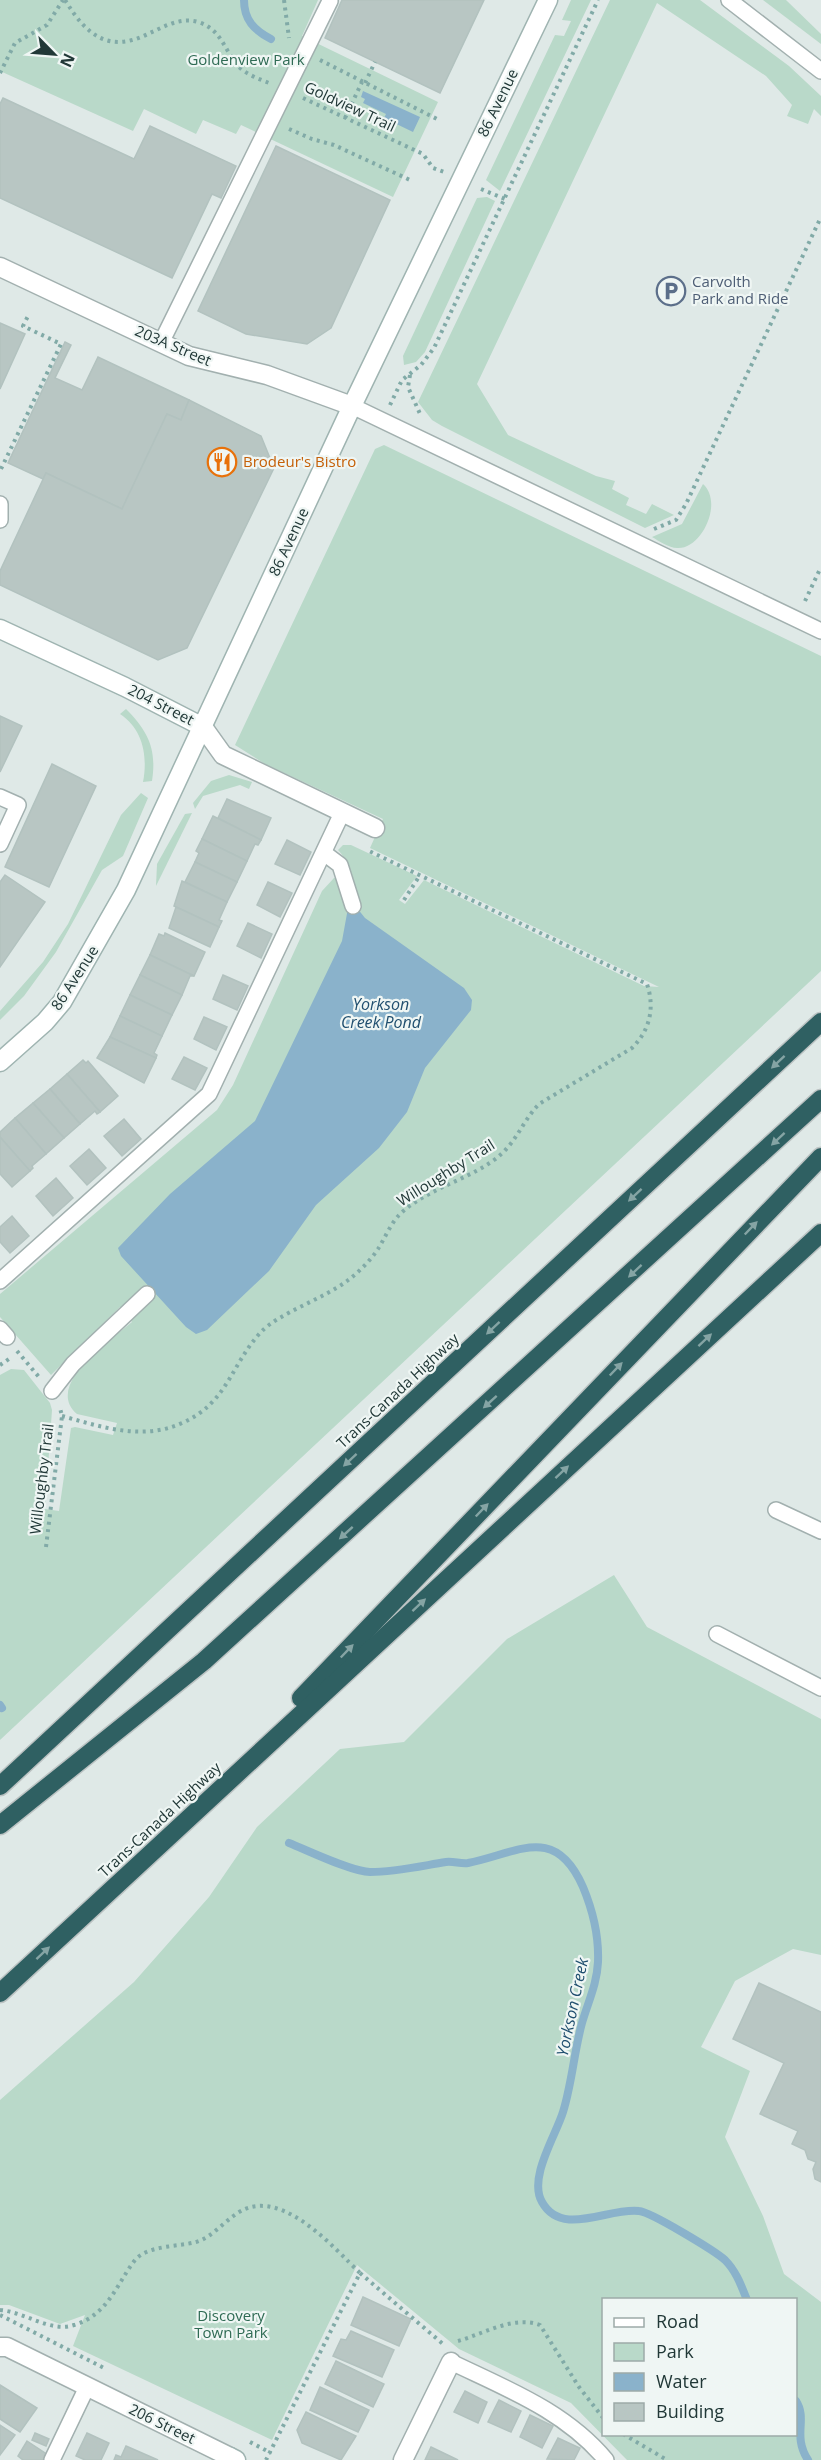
<svg xmlns="http://www.w3.org/2000/svg" width="821" height="2460" font-family="'Open Sans',sans-serif">
<style>
.green{fill:#b9d9c9;fill-rule:evenodd}
.water{fill:#8ab2cb}
.lines{fill:none;stroke-linecap:round;stroke-linejoin:round}
.stream{stroke:#8ab2cb;stroke-width:8}
.building{fill:#b8c6c3;stroke:#b2c2bf;stroke-width:1.5}
.lane-casing{stroke:#a2b0af;stroke-width:18}
.street-casing{stroke:#a2b0af;stroke-width:21}
.secondary-casing{stroke:#9fb4b1;stroke-width:21}
.highway-casing{stroke:#bcc3c3;stroke-width:21}
.path{stroke:#81aaa7;stroke-width:4;stroke-dasharray:3 4.5;stroke-linecap:butt}
.lane{stroke:#fff;stroke-width:15}
.street{stroke:#fff;stroke-width:18}
.secondary{stroke:#fff;stroke-width:18}
.highway{stroke:#2f6062;stroke-width:18}
.oneway{fill:#85a4a4}
.labels{text-anchor:middle;stroke-width:4.5;stroke-linejoin:round;paint-order:stroke}
.park-label{font-size:15px;fill:#2f6b54;stroke:#eff6f4}
.street-label{font-size:15px;fill:#213837;stroke:#eff6f4}
.service-label{font-size:15px;fill:#4e5e75;stroke:#eff6f4;text-anchor:start}
.food-label{font-size:15px;fill:#c56008;stroke:#eff6f4;text-anchor:start}
.water-label{font-size:16px;font-style:italic;fill:#204f6f;stroke:#eff6f4}
</style>
<rect width="100%" height="100%" fill="#dfe9e7"/>
<g class="green">
<polygon points="0,0 318,0 302,36 438,102 393,197 241,125 236,134 203,120 196,134 144,109 133,131 0,71"/>
<polygon points="571,0 591,0 500,191 486,180 555,35 564,36 571,21 562,20"/>
<polygon points="610,0 700,0 789,66 821,96 821,116 814,109 808,124 787,116 792,105 766,76 657,3 477,384 508,435 596,476 615,481 612,489 629,498 626,505 646,514 652,504 674,515 645,528 442,426 432,420 418,402"/>
<polygon points="763,0 786,0 821,34 821,44"/>
<polygon points="487,197 495,201 425,352 416,362 404,365 403,356 477,198"/>
<path d="M384 445 821 656V971L0 1740V1375L11 1369 24 1370 50 1403 52 1410 45 1509 59 1511 71 1428 75 1427 113 1435 117 1423 77 1414C43 1385 112 1339 132 1322L120 1307 51 1375 0 1317V1294L217 1110 233 1085 322 891 334 878H339L360 907C355 887 353 865 338 850L343 845H351L417 876 399 900 405 904 424 880 644 986 659 987 370 848 383 819 265 764 235 745 375 449Z"/>
<path d="M703 484C724 503 701 550 677 548 669 548 659 541 652 537L682 524Z"/>
<path d="M126 709C148 731 157 749 152 781L143 782C148 756 143 729 120 714Z"/>
<polygon points="229,775 252,782 249,789 240,785 203,796 195,809 193,803 211,781"/>
<polygon points="141,793 148,798 123,856 102,870 56,952 24,996 0,1020 0,1011 43,962 68,924 121,815"/>
<polygon points="192,813 156,886 157,864 185,814"/>
<path d="M614 1575 647 1627 821 1719V1955L793 1949 735 1981 701 2047 750 2071 725 2137 763 2216 784 2274 821 2302V2460H627L571 2403 459 2349 357 2265 272 2440 73 2346 85 2315 60 2324 9 2305H0V2100L134 1982 209 1897 257 1827 340 1749 404 1742 507 1639ZM604 2300H796V2434H604Z"/>
</g>
<g class="water">
<polygon points="363,91 420,117 413,132 384,118 386,114 363,103 365,99 361,97"/>
<polygon points="348,908 357,908 365,918 464,988 472,1000 471,1010 425,1068 407,1112 379,1148 316,1205 269,1271 207,1330 196,1334 186,1327 121,1256 118,1248 170,1194 255,1121 342,941"/>
</g>
<g class="lines">
<g class="stream">
<path d="M244 0C244 20 254 30 271 39"/>
<polyline points="0,1705 2,1708"/>
<path d="M289 1843C307 1850 352 1872 370 1872 395 1872 421 1866 446 1862 453 1861 461 1864 468 1863 518 1853 555 1823 583 1887 593 1911 599 1936 598 1962 597 1984 588 2002 582 2023 574 2052 572 2083 563 2112 556 2135 528 2178 542 2202 562 2238 609 2207 639 2211 651 2212 715 2251 725 2260 736 2271 741 2285 747 2300"/>
<path d="M796 2401C808 2420 792 2435 808 2460"/>
</g>
</g>
<g class="building">
<polygon points="342,0 484,0 440,93 325,38"/>
<polygon points="3,98 134,159 150,126 236,166 221,198 212,194 172,278 0,198 0,104"/>
<polygon points="276,146 390,200 331,328 307,344 246,334 198,311"/>
<polygon points="0,323 25,334 0,389"/>
<polygon points="65,342 71,345 55,378 82,390 98,357 189,400 181,420 167,414 122,509 46,473 43,479 8,463"/>
<polygon points="189,400 261,436 274,468 187,648 158,660 0,585 0,571 46,473 122,509 167,414 181,420"/>
<polygon points="0,716 22,726 0,772"/>
<polygon points="52,764 96,786 49,887 5,867"/>
<polygon points="227,799 271,818 261,840 218,818"/>
<polygon points="213,816 261,840 258,845 255,844 247,861 202,839"/>
<polygon points="202,839 247,861 237,882 195,862 199,853 196,851"/>
<polygon points="287,840 311,852 300,875 275,864"/>
<polygon points="195,862 237,882 227,902 185,882"/>
<polygon points="5,875 45,902 0,967 0,882"/>
<polygon points="182,881 227,902 219,920 222,921 219,927 174,906"/>
<polygon points="268,882 292,893 280,917 257,905"/>
<polygon points="176,907 219,927 210,947 169,928"/>
<polygon points="248,923 272,934 261,958 237,946"/>
<polygon points="165,933 205,952 194,976 150,955 159,934 164,936"/>
<polygon points="150,955 194,976 190,976 182,995 140,975"/>
<polygon points="140,975 182,995 172,1015 130,995"/>
<polygon points="223,975 248,986 237,1010 213,999"/>
<polygon points="130,995 172,1015 162,1036 120,1016"/>
<polygon points="120,1016 162,1036 154,1053 157,1055 156,1058 110,1037"/>
<polygon points="204,1017 227,1027 216,1050 194,1039"/>
<polygon points="110,1037 156,1058 144,1083 97,1058"/>
<polygon points="184,1057 207,1068 195,1090 172,1079"/>
<polygon points="83,1060 86,1063 88,1061 118,1096 100,1112 67,1074"/>
<polygon points="67,1074 100,1112 97,1114 95,1111 80,1124 50,1089"/>
<polygon points="50,1089 80,1124 64,1138 33,1103"/>
<polygon points="33,1103 64,1138 46,1154 15,1118"/>
<polygon points="15,1118 46,1154 32,1166 33,1168 30,1171 0,1137 0,1132"/>
<polygon points="124,1119 141,1139 122,1156 104,1136"/>
<polygon points="0,1137 30,1171 12,1187 0,1174"/>
<polygon points="89,1149 106,1168 87,1185 70,1166"/>
<polygon points="56,1178 73,1198 53,1216 36,1196"/>
<polygon points="12,1216 29,1236 10,1253 0,1242 0,1227"/>
<polygon points="759,1983 821,2012 821,2182 815,2179 813,2169 816,2162 808,2159 805,2150 792,2144 798,2131 760,2114 784,2063 733,2039"/>
<polygon points="363,2297 411,2319 399,2346 351,2325"/>
<polygon points="351,2331 394,2350 382,2377 333,2356 341,2339 346,2340"/>
<polygon points="336,2361 384,2384 373,2407 325,2384"/>
<polygon points="0,2385 37,2408 20,2432 0,2419"/>
<polygon points="320,2387 369,2410 358,2432 310,2410"/>
<polygon points="465,2391 487,2402 478,2423 454,2412"/>
<polygon points="499,2400 521,2411 511,2432 488,2422"/>
<polygon points="306,2412 356,2436 341,2460 302,2443 297,2430"/>
<polygon points="530,2415 553,2426 542,2448 520,2437"/>
<polygon points="0,2425 15,2435 0,2455"/>
<polygon points="35,2433 49,2439 46,2446 32,2440"/>
<polygon points="87,2433 109,2443 101,2460 85,2460 76,2456"/>
<polygon points="558,2438 580,2448 574,2460 547,2459"/>
<polygon points="27,2441 48,2455 44,2460 23,2460 18,2456"/>
<polygon points="126,2446 158,2460 114,2460 116,2455 121,2457"/>
<polygon points="431,2447 458,2460 425,2460"/>
</g>
<g class="lines">
<g class="lane-casing">
<g id="lane">
<polyline points="729,0 821,71"/>
<polyline points="161,343 330,1"/>
<polyline points="352,406 821,631"/>
<polyline points="0,504 0,520"/>
<polyline points="0,797 18,805 0,844"/>
<polyline points="324,853 340,865 353,906"/>
<polyline points="0,1281 209,1094 342,813"/>
<polyline points="0,1329 7,1337"/>
<polyline points="52,1391 73,1364 147,1294"/>
<polyline points="776,1510 821,1531"/>
<polyline points="717,1634 821,1688"/>
<path d="M451 2362C507 2389 565 2411 606 2460"/>
<polyline points="52,2460 87,2387"/>
</g>
</g>
<g class="street-casing">
<g id="street">
<polyline points="0,267 189,356 267,375 352,406"/>
<polyline points="203,727 223,755 375,828"/>
<polyline points="0,2347 7,2347 230,2457"/>
<polyline points="403,2460 451,2362"/>
</g>
</g>
<g class="secondary-casing">
<g id="secondary">
<polyline points="0,629 125,687 203,727"/>
<polyline points="0,1062 45,1022 62,1002 126,890 352,406 548,0"/>
<polyline points="229,2460 230,2457 236,2460"/>
</g>
</g>
<g class="highway-casing">
<g id="highway">
<polyline points="301,1698 821,1157"/>
<polyline points="0,1786 821,1022"/>
<polyline points="0,1825 204,1661 821,1099"/>
<polyline points="0,1993 821,1233"/>
</g>
</g>
<g class="path">
<path d="M65 0C87 36 109 54 150 33 165 26 181 17 198 22 221 29 224 49 237 65 245 74 259 79 269 83"/>
<polyline points="284,0 289,38"/>
<polyline points="320,60 437,119"/>
<polyline points="0,73 15,43 47,25 63,0"/>
<polyline points="365,83 375,62"/>
<polyline points="303,98 423,154 433,168 444,172"/>
<polyline points="345,118 362,82"/>
<polyline points="289,129 312,139 334,145 410,180"/>
<polyline points="481,189 505,199"/>
<polyline points="410,375 408,387 421,416"/>
<polyline points="390,405 402,380 421,365 434,348 598,0"/>
<polyline points="1,469 61,344 23,326 28,316"/>
<polyline points="654,529 676,520 686,504 821,217"/>
<polyline points="805,601 821,567"/>
<polyline points="404,900 420,875"/>
<polyline points="17,1351 39,1377"/>
<polyline points="0,1365 12,1357"/>
<path d="M62 1416C102 1427 142 1441 182 1423 228 1403 231 1364 261 1332 279 1313 323 1299 347 1281 359 1272 370 1261 378 1249 385 1238 391 1223 400 1214 427 1189 465 1181 494 1160 517 1143 521 1123 539 1104L632 1048C650 1030 655 1008 647 984L367 850"/>
<polyline points="46,1547 62,1416 60,1408"/>
<polyline points="360,2273 443,2344"/>
<path d="M0 2310C25 2312 51 2333 74 2325 108 2315 116 2285 135 2260 148 2245 178 2247 196 2242 214 2237 228 2216 245 2209 286 2192 334 2248 360 2273L266 2460"/>
<polyline points="0,2315 104,2368"/>
<path d="M458 2341C483 2334 514 2315 540 2325L579 2387 604 2419"/>
<polyline points="623,2434 667,2460"/>
<polyline points="250,2442 271,2453"/>
</g>
<use href="#lane" class="lane"/>
<use href="#street" class="street"/>
<use href="#secondary" class="secondary"/>
<use href="#highway" class="highway"/>
</g>
<defs><path id="oneway-solid" d="M-6-.8H1V-3.2L6.5 0L1 3.2V.8H-6Z" transform="scale(1.5)"/></defs>
<g class="oneway">
<use href="#oneway-solid" transform="translate(778 1062) rotate(137)"/>
<use href="#oneway-solid" transform="translate(778 1139) rotate(137)"/>
<use href="#oneway-solid" transform="translate(635 1195) rotate(137)"/>
<use href="#oneway-solid" transform="translate(751 1228) rotate(-46)"/>
<use href="#oneway-solid" transform="translate(635 1271) rotate(137)"/>
<use href="#oneway-solid" transform="translate(493 1328) rotate(137)"/>
<use href="#oneway-solid" transform="translate(705 1340) rotate(-43)"/>
<use href="#oneway-solid" transform="translate(616 1369) rotate(-46)"/>
<use href="#oneway-solid" transform="translate(490 1402) rotate(138)"/>
<use href="#oneway-solid" transform="translate(350 1460) rotate(137)"/>
<use href="#oneway-solid" transform="translate(562 1472) rotate(-43)"/>
<use href="#oneway-solid" transform="translate(482 1510) rotate(-46)"/>
<use href="#oneway-solid" transform="translate(346 1533) rotate(138)"/>
<use href="#oneway-solid" transform="translate(419 1605) rotate(-43)"/>
<use href="#oneway-solid" transform="translate(347 1651) rotate(-46)"/>
<use href="#oneway-solid" transform="translate(43 1953) rotate(-43)"/>
</g>
<defs>
<g id="parking-ring" transform="scale(1.5)"><circle r="9.5" fill="#eff6f4" stroke="#5c6f8a" stroke-width="1.5"/><path d="M-3.5-5.5H1a3.5 3.5 0 0 1 0 7H-1V5.5H-3.5ZM-1-3.4V-.6H.8a1.4 1.4 0 0 0 0-2.8Z" fill="#5c6f8a"/></g>
<g id="restaurant-ring" transform="scale(1.5)"><circle r="9.5" fill="#eff6f4" stroke="#e8710a" stroke-width="1.5"/><path d="M-5-6h1v4h1v-4h1v4h1v-4h1v5L-1.5 .5V6h-2V.5L-5-1ZM5-6V6H3V1.5H1.5Q1.5-4 5-6Z" fill="#e8710a"/></g>
</defs>
<g fill-rule="evenodd">
<use href="#parking-ring" x="671" y="291"/>
<use href="#restaurant-ring" x="222" y="462"/>
</g>
<g class="labels">
<g class="park-label">
<text x="246" y="65">Goldenview Park</text>
<text x="231" y="2321">Discovery<tspan x="231" dy="17">Town Park</tspan></text>
</g>
<g class="street-label">
<text transform="translate(498 103) rotate(-64)" y="5">86 Avenue</text>
<text transform="translate(350 107) rotate(25)" y="5">Goldview Trail</text>
<text transform="translate(173 346) rotate(23)" y="5">203A Street</text>
<text transform="translate(289 542) rotate(-65)" y="5">86 Avenue</text>
<text transform="translate(161 705) rotate(27)" y="5">204 Street</text>
<text transform="translate(75 978) rotate(-57)" y="5">86 Avenue</text>
<text transform="translate(446 1173) rotate(-32)" y="5">Willoughby Trail</text>
<text transform="translate(398 1391) rotate(-43)" y="5">Trans-Canada Highway</text>
<text transform="translate(42 1479) rotate(-83)" y="5">Willoughby Trail</text>
<text transform="translate(160 1820) rotate(-43)" y="5">Trans-Canada Highway</text>
<text transform="translate(162 2424) rotate(26)" y="5">206 Street</text>
</g>
<g class="service-label">
<text x="692" y="287">Carvolth<tspan x="692" dy="17">Park and Ride</tspan></text>
</g>
<g class="food-label">
<text x="243" y="467">Brodeur's Bistro</text>
</g>
<g class="water-label">
<text x="381" y="1010">Yorkson<tspan x="381" dy="18">Creek Pond</tspan></text>
<text transform="translate(572 2007) rotate(-78)" y="6">Yorkson Creek</text>
</g>
</g>
<rect x="602" y="2298" width="195" height="138" fill="#eff6f4" stroke="#9daaa8" stroke-width="1.5"/>
<rect x="614" y="2318" width="30" height="9" fill="#ffffff" stroke="#9daaa8" stroke-width="1.5"/>
<text x="656" y="2328" font-size="18" fill="#213837">Road</text>
<rect x="614" y="2343" width="30" height="18" fill="#b9d9c9" stroke="#9daaa8" stroke-width="1.5"/>
<text x="656" y="2358" font-size="18" fill="#213837">Park</text>
<rect x="614" y="2373" width="30" height="18" fill="#8ab2cb" stroke="#9daaa8" stroke-width="1.5"/>
<text x="656" y="2388" font-size="18" fill="#213837">Water</text>
<rect x="614" y="2403" width="30" height="18" fill="#b8c6c3" stroke="#9daaa8" stroke-width="1.5"/>
<text x="656" y="2418" font-size="18" fill="#213837">Building</text>
<g transform="translate(54 54) rotate(115)" stroke="#eff6f4" stroke-width="4.5" paint-order="stroke">
<path d="M0-4.5L10 22L0 15L-10 22Z" fill="#213837"/>
<text y="-9" font-size="16" font-weight="bold" text-anchor="middle" fill="#213837">N</text>
</g>
</svg>
